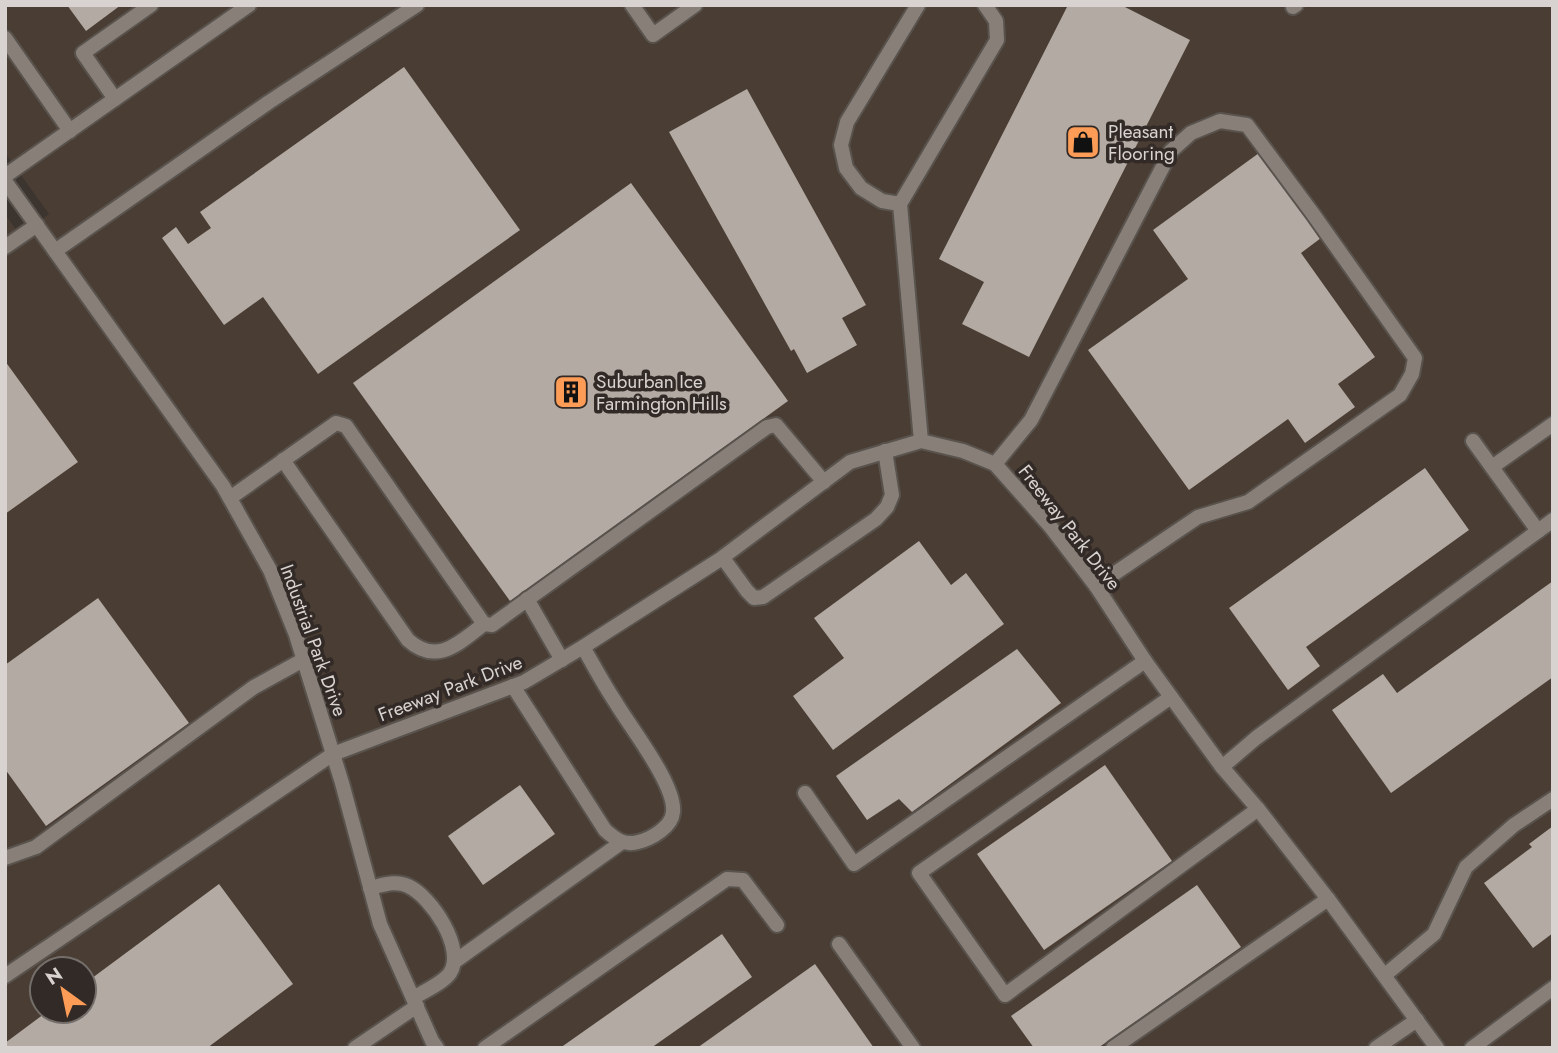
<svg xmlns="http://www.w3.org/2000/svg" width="1558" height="1053" font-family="Jost,sans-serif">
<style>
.built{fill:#4a3d34;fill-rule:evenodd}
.building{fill:#b3aaa3}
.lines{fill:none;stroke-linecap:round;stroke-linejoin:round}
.lane-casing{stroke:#59534e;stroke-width:18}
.street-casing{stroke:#59534e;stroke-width:18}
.lane{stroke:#897f79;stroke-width:14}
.street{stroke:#897f79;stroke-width:14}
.labels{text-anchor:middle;stroke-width:7;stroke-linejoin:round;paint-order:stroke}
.poi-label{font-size:19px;fill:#d8d3d0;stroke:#322a26;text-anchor:start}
.street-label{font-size:19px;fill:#d8d3d0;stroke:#322a26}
</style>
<rect width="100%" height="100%" fill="#3c342f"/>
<path class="built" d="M5 5H1553V1048H5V214L20 235 49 214 5 153ZM42 969H84V1011H42Z"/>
<g class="building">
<polygon points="67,5 121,5 86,31"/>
<polygon points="1068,5 1121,5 1190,40 1029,357 962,324 984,282 939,259"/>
<polygon points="404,67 520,230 318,374 263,297 224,325 162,238 176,227 188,244 211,228 200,212"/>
<polygon points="747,89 866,305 842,318 857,345 807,373 794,349 791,351 669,132"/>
<polygon points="1259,153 1321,238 1301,253 1375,357 1338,384 1355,407 1305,443 1288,419 1189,490 1088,350 1188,279 1153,230"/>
<polygon points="631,183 788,401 510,601 353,383"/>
<polygon points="5,361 78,462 5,514"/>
<polygon points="1425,468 1469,530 1306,647 1320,666 1288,690 1229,608"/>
<polygon points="919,541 951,585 966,573 1004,624 833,750 793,696 844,658 814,618"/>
<polygon points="1553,581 1553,677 1391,793 1332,710 1383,674 1397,693"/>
<polygon points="98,598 189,723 46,826 5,769 5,665"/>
<polygon points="1017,649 1061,703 912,812 899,799 867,820 836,776"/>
<polygon points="1105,765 1172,861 1044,950 977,854"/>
<polygon points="520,785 555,834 483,885 448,836"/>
<polygon points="1553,826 1553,933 1533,948 1484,883 1532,847 1529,844"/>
<polygon points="219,884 293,984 207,1048 5,1048 5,1043 48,1011 84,1011 84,984"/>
<polygon points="1197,885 1241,947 1098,1048 1034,1048 1011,1016"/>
<polygon points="722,934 752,977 651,1048 560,1048"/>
<polygon points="815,964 874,1048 697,1048"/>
</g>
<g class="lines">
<g class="lane-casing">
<g id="lane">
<polyline points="632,5 653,35 695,5"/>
<polyline points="1293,7 1296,5"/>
<polyline points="5,38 70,131"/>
<polyline points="115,99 83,53 151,5"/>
<polyline points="5,176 249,5"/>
<polyline points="900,204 882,201 861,188 846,168 841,145 847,122 918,5"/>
<polyline points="5,247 37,225"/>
<polyline points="55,251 269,102 417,5"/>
<polyline points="921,441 900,204 997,40 996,21 985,5"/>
<path d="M283 460 408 640C437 666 459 643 484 624"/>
<polyline points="995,464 1031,420 1171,151 1191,133 1220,121 1247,125 1313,214 1415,358 1412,374 1400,395 1248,502 1198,517 1096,586"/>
<polyline points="1492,467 1553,424"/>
<polyline points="230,498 336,423 346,426 484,624 492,625 767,427 776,425 824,482"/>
<polyline points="1538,531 1553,520"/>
<polyline points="723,558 747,591 754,598 763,597 876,519 887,507 892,495 885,451"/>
<polyline points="527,599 562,660"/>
<path d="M513 686 605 830C615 839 624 846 638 842 651 839 672 827 673 812 676 785 630 727 616 703 604 685 594 666 583 647"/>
<polyline points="1171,697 919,873 1005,995 1258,809"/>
<polyline points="1222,767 1256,738 1538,531 1473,441"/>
<polyline points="805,793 854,864 1145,661"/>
<polyline points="5,858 36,847 254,687 303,660"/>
<path d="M370 888C383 885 396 880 408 886 431 896 466 949 450 973 443 983 423 992 413 998"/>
<polyline points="839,944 913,1048"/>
<polyline points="454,962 622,842"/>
<polyline points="1385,975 1434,934 1466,867 1514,825 1553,799"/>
<polyline points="5,976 333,754"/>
<polyline points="355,1048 417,1006"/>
<polyline points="485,1048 727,879 743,880 777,925"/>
<polyline points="1113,1048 1328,899"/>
<polyline points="1376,1048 1417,1020"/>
<polyline points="1472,1048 1553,988"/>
</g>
</g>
<g class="street-casing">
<g id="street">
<polyline points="5,181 223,486 270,570 296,635 342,783 380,924 432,1041 437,1048"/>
<polyline points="333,754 524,682 583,647 719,560 850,462 921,441 963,451 995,464 1050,526 1096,586 1145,661 1222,767 1258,809 1328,899 1437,1048"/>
</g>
</g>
<use href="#lane" class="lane"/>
<use href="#street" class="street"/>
</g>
<defs>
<g id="shop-square" transform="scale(1.75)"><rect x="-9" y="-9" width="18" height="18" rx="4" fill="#fd9c56" stroke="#322a26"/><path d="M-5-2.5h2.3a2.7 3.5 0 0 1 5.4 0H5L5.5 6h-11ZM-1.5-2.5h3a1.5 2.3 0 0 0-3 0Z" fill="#111"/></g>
<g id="building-square" transform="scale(1.75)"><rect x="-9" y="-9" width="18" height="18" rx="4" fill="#fd9c56" stroke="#322a26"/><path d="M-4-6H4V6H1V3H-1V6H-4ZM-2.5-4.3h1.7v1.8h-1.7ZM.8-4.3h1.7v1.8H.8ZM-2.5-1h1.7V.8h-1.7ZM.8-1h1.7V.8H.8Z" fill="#111"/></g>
</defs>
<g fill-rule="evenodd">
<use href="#shop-square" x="1083" y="142"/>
<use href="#building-square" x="571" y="392"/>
</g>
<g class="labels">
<g class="poi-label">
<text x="1108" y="138">Pleasant<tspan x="1108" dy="22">Flooring</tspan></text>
<text x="596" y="388">Suburban Ice<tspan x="596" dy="22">Farmington Hills</tspan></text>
</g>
<g class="street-label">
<text transform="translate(1070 527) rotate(52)" y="7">Freeway Park Drive</text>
<text transform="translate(314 640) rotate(70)" y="7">Industrial Park Drive</text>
<text transform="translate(450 688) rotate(-21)" y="7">Freeway Park Drive</text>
</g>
</g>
<rect width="1558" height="1053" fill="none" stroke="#d8d3d0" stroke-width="14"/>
<g transform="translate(63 990) rotate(327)"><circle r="33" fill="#322a26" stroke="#746e6a" stroke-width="2"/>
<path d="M0-5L12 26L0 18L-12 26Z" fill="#fd9c56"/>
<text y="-10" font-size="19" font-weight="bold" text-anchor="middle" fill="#d8d3d0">N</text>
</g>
</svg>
